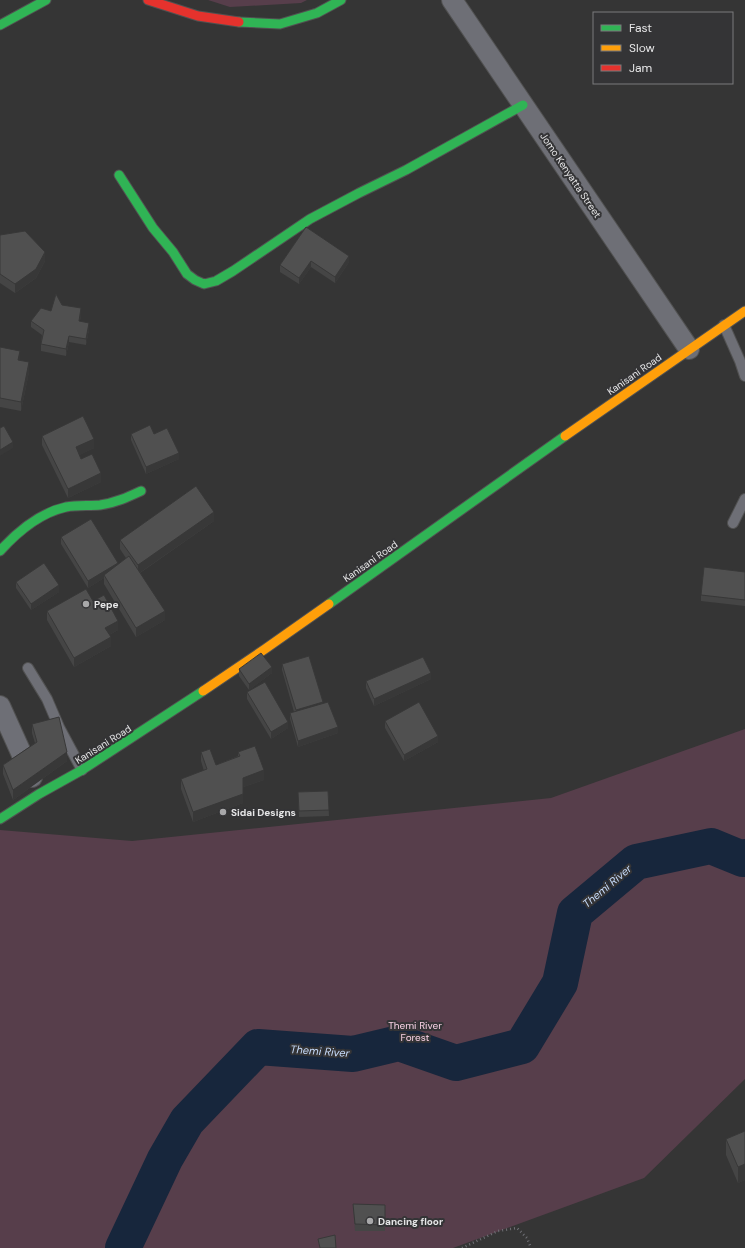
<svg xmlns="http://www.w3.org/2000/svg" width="745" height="1248" font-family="'DM Sans',sans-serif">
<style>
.green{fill:#573e4b}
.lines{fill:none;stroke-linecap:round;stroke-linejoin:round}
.river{stroke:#17263c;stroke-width:36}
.lane-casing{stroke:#515151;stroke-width:12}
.street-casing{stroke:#515151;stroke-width:22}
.fast-casing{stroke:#515151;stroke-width:11}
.slow-casing{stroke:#515151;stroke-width:11}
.jam-casing{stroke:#515151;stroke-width:11}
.path{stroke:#707076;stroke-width:2.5;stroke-dasharray:1 3;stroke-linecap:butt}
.lane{stroke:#6e6f76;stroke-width:10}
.street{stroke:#6e6f76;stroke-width:20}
.fast{stroke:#30b455;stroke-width:9}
.slow{stroke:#ff9f0a;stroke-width:9}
.jam{stroke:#e5322d;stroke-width:9}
.wall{fill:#454545}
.shaded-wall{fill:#383838}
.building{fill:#505050;stroke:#383838}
.poi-dot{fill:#a8a8a9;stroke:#343436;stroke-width:1.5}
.labels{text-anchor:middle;stroke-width:4;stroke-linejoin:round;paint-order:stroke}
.street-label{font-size:10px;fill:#e6e6e7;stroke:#343436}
.poi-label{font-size:10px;font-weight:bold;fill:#e6e6e7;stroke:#343436;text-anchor:start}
.park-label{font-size:10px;fill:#f8d2e5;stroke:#343436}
.water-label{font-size:11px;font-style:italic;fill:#c7dcfc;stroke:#343436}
</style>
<rect width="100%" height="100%" fill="#353535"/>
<g class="green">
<polygon points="208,0 307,0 301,3 230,7"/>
<polygon points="745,729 745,1079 644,1178 453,1248 0,1248 0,830 132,841 551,798"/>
</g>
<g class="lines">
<polyline class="river" points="123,1248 165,1159 187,1121 258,1047 353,1054 399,1043 456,1063 522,1046 560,983 575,913 636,862 711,846 743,859 745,857"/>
<g class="lane-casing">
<g id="lane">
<polyline points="724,325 740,361 745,376"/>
<polyline points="733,523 745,499"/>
<polyline points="28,668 47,699 59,727 82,770"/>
</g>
</g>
<g class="street-casing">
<g id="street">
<polyline points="452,0 689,349"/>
<polyline points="0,706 32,777"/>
</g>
</g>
<g class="fast-casing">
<g id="fast">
<polyline points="239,22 280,24 317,13 341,0"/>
<polyline points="0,25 46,0"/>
<polyline points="119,175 153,228 173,252 187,274 195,280 204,284 216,281 233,271 310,219 359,193 406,170 523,105"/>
<path d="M0 551C18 531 39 513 66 507 77 505 89 506 100 505 115 503 128 497 141 491"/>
<polyline points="329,604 565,436"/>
<polyline points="0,819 39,794 82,770 203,691"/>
</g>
</g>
<g class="slow-casing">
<g id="slow">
<polyline points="565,436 745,311"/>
<polyline points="203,691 265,649 329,604"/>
</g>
</g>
<g class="jam-casing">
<polyline id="jam" points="148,0 198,16 239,22"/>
</g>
<polyline class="path" points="462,1248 498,1231 517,1228 527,1238 531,1248"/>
<use href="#lane" class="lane"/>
<use href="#street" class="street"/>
<use href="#fast" class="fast"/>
<use href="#slow" class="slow"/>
<use href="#jam" class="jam"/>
</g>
<g class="wall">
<polygon points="306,227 349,262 335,283 311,267 299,284 280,272 280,265"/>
<polygon points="0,235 45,261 36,278 15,293 0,283"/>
<polygon points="62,305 81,315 80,321 89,330 86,345 69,342 66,356 41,351 41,344 42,335 31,327 31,321 51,311"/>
<polygon points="0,347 29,372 21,411 0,407"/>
<polygon points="131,434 154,434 179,459 146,474 131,440"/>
<polygon points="42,436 94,448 79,455 81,459 101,482 68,498 42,445"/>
<polygon points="214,521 140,573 165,620 136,637 104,584 104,578 88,588 61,544 61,537 118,565 126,558 120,549 120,540"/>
<polygon points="745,572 745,606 701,601 701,595"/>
<polygon points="16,582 59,592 31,610 16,588"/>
<polygon points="93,601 118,630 109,635 111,646 74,667 47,620 47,611"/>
<polygon points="282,664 323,704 338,733 298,747 290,719 290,713 294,712 282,670"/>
<polygon points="239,669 272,673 249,690 239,676"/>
<polygon points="431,679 374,706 366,688 366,681"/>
<polygon points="247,692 288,728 271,739 247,699"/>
<polygon points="385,721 438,742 404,761 385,728"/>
<polygon points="32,724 67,761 13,800 3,774 3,765 35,743 32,733"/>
<polygon points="201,752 216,765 238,756 238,752 264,780 243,787 243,803 193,822 181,789 181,779 204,771 201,761"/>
<polygon points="328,791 329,816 299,817 298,792"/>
<polygon points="745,1131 745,1180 738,1183 726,1155 726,1139"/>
<polygon points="353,1204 385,1205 385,1231 355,1231"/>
</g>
<g class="shaded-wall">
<polygon points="45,252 45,261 36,278 15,293 15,284"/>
<polygon points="349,256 349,262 335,283 335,277"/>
<polygon points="311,261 311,267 299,284 299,278"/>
<polygon points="81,308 81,315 79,328 79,321"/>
<polygon points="89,323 89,330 86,345 86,339"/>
<polygon points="69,336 69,342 66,356 66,349"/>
<polygon points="20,351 20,360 18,360"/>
<polygon points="29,362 29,372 21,411 21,402"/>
<polygon points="94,439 94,448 76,457 76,447"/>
<polygon points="13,442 13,448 0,456 0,450"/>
<polygon points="179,453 179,459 146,474 146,467"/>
<polygon points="101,473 101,482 68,498 68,489"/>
<polygon points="214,512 214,521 138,574 138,565"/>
<polygon points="118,563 118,570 104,575 104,578 88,588 88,581"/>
<polygon points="59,585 59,592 31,610 31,604"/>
<polygon points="165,611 165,620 136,637 136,628"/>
<polygon points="118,621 118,630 105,637 105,628"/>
<polygon points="111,637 111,646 74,667 74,658"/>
<polygon points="272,667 272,673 249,690 249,684"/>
<polygon points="431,673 431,679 374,706 374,699"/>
<polygon points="323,702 323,709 296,716 296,710"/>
<polygon points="288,722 288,728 271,739 271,732"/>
<polygon points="338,727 338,733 298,747 298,741"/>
<polygon points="438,736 438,742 404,761 404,755"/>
<polygon points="67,752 67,761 13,800 13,790"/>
<polygon points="264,770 264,780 243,787 243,803 193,822 193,812 243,778"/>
<polygon points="745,1164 745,1180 738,1183 738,1167"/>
</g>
<g class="building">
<polygon points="306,227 349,256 335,277 311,261 299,278 280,265"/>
<polygon points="25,231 45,252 36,269 15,284 0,274 0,235"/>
<polygon points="56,294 62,305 81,308 79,321 89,323 86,339 69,336 66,349 41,344 44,330 31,321 41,308 51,311"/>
<polygon points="0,347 20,351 18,360 29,362 21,402 0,398"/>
<polygon points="83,416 94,439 76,447 81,459 92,454 101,473 68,489 42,436"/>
<polygon points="150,425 154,434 167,428 179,453 146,467 131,434"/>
<polygon points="4,426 13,442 0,450 0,428"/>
<polygon points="196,486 214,512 138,565 120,540"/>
<polygon points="91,519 118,563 88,581 61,537"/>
<polygon points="129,556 165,611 136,628 104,575"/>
<polygon points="44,563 59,585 31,604 16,582"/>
<polygon points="704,567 745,572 745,600 701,595"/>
<polygon points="86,589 93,601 104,595 118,621 105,628 111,637 74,658 47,611"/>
<polygon points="261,653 272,667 249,684 239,669"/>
<polygon points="309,656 323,702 296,710 282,664"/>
<polygon points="423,657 431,673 374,699 366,681"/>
<polygon points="265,682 288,722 271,732 247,692"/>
<polygon points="328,702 338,727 298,741 290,713"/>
<polygon points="419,702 438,736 404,755 385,721"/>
<polygon points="59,717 67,752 13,790 3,765 37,742 32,724"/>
<polygon points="255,746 264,770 243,778 243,794 193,812 181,779 207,769 201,752 210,749 216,765 240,756 238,752"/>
<polygon points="328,791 329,810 299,811 298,792"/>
<polygon points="745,1131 745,1164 738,1167 726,1139"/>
<polygon points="353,1204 385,1205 385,1225 355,1224"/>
<polygon points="335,1235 336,1248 320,1248 318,1239"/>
</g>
<g class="poi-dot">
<circle cx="86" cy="604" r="4"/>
<circle cx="223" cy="812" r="4"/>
<circle cx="370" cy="1221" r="4"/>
</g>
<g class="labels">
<g class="street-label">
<text transform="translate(571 175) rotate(56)" y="4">Jomo Kenyatta Street</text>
<text transform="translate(634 374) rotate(-35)" y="4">Kanisani Road</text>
<text transform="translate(370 561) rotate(-35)" y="4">Kanisani Road</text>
<text transform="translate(103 744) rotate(-32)" y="4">Kanisani Road</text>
</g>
<g class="poi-label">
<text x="94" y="608">Pepe</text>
<text x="231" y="816">Sidai Designs</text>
<text x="378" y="1225">Dancing floor</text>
</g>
<g class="park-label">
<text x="415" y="1029">Themi River<tspan x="415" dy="12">Forest</tspan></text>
</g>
<g class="water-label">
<text transform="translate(607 886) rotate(-40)" y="4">Themi River</text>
<text transform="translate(320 1051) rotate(4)" y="4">Themi River</text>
</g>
</g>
<rect x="593" y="12" width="140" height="72" fill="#343436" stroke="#7b7b7d"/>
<rect x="601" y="25" width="20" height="6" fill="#30b455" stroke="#7b7b7d"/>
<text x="629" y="32" font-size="12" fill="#e6e6e7">Fast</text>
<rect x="601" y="45" width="20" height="6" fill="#ff9f0a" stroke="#7b7b7d"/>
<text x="629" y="52" font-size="12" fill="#e6e6e7">Slow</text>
<rect x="601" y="65" width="20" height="6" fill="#e5322d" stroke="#7b7b7d"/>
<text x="629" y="72" font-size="12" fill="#e6e6e7">Jam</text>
</svg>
